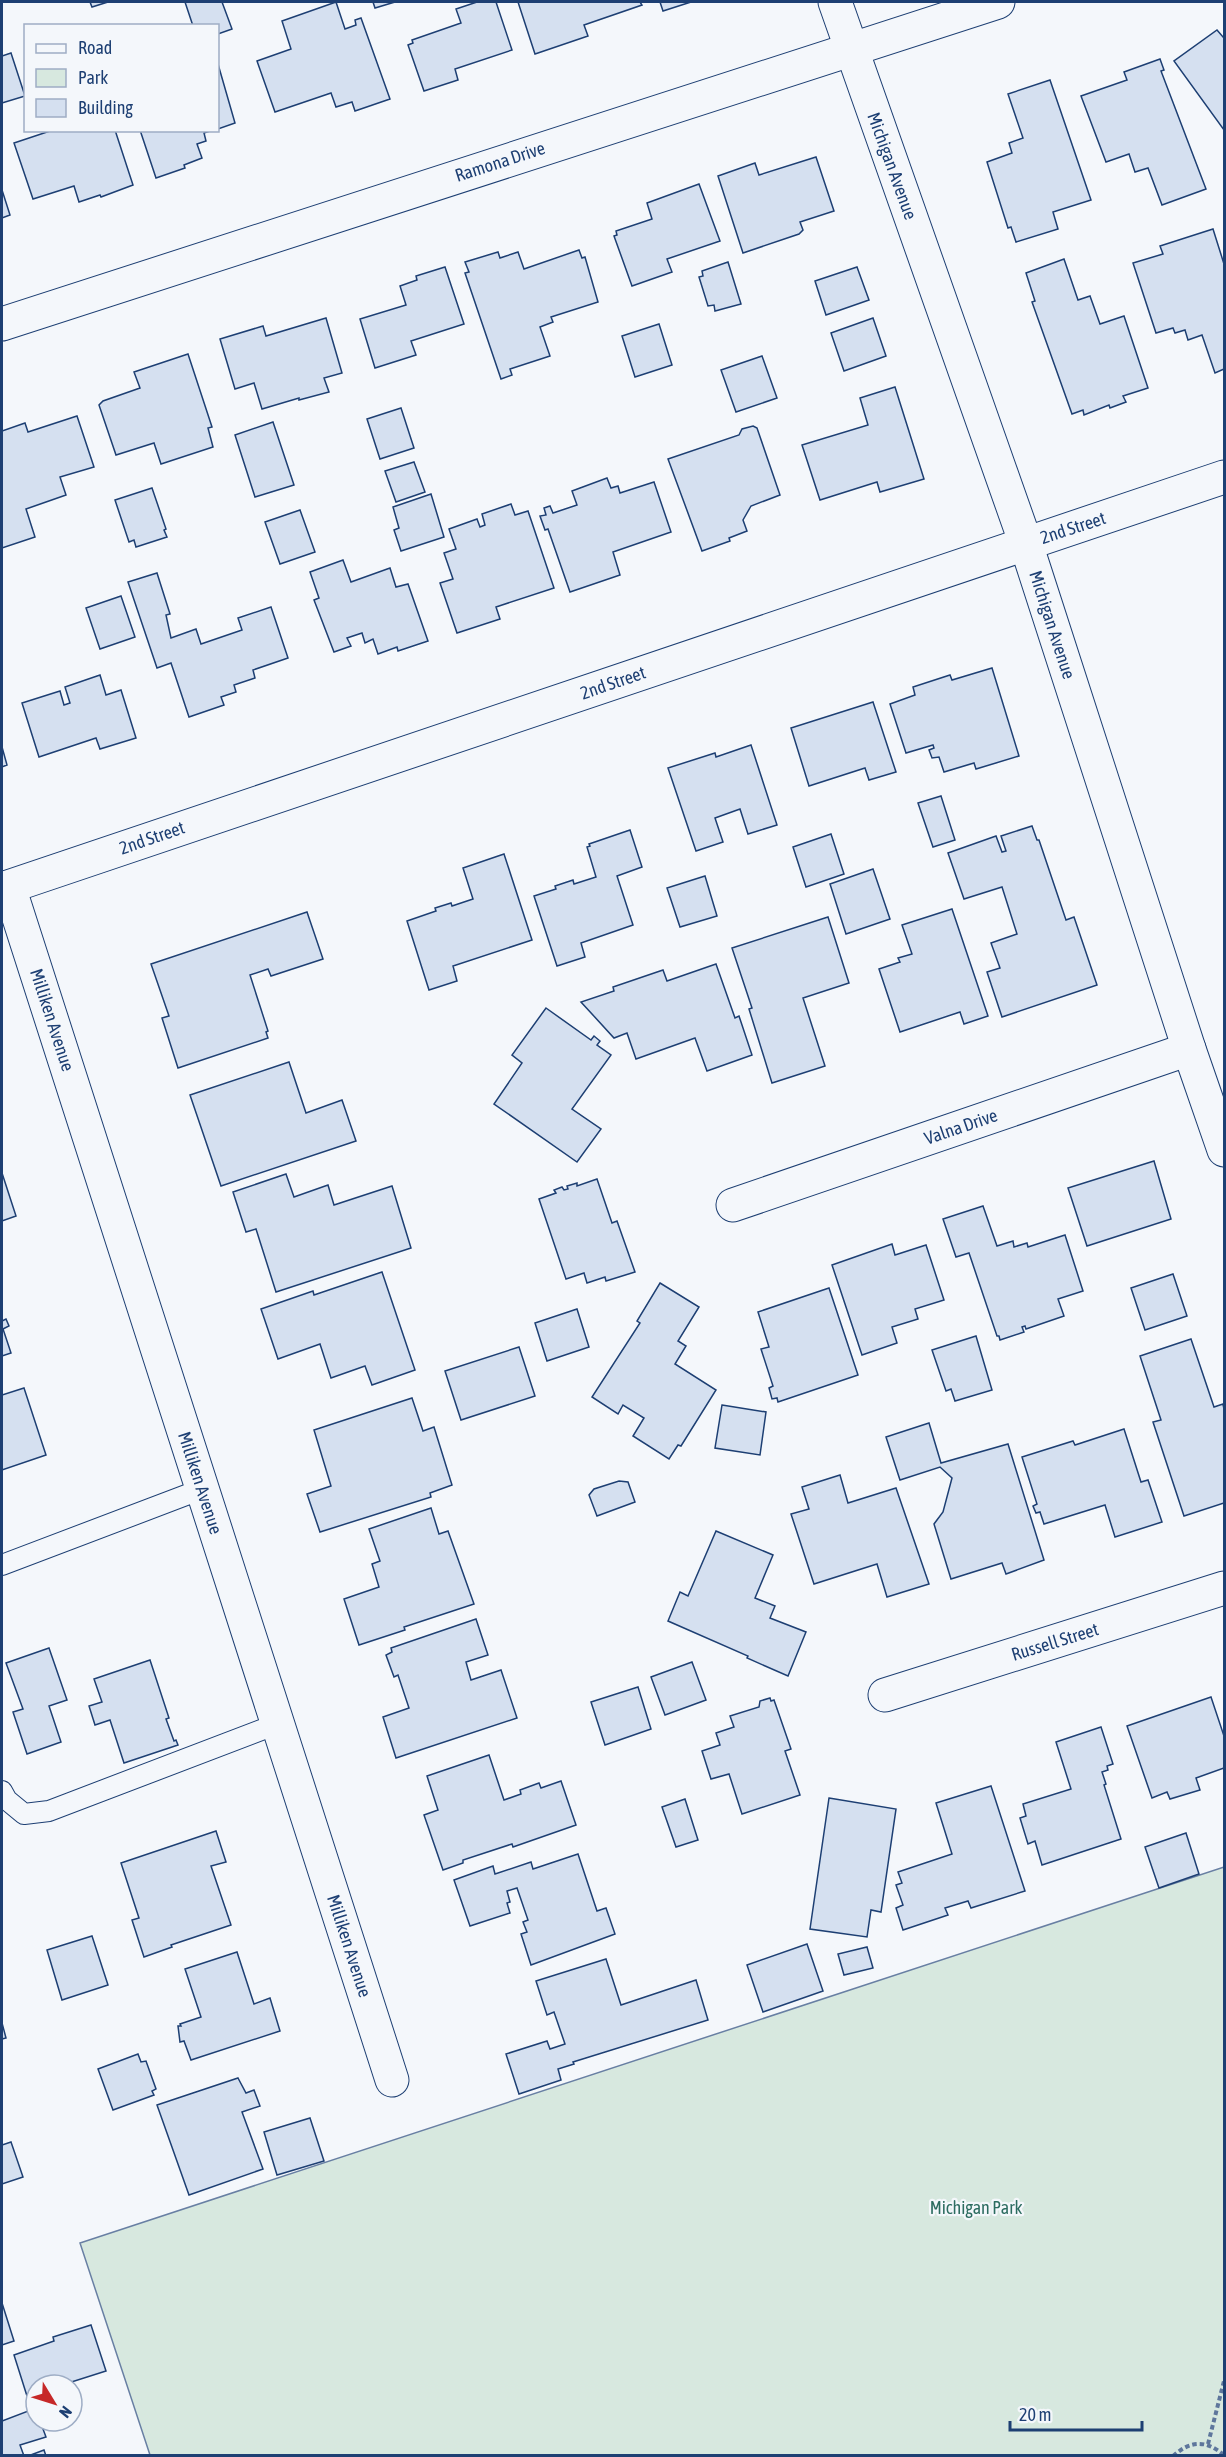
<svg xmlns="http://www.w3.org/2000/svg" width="1226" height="2457" font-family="'Asap Condensed',sans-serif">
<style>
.green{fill:#d7e8df;stroke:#687fa3;stroke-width:1.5}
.building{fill:#d5e0f0;stroke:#1d3f73;stroke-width:1.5}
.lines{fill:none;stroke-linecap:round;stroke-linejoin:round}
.lane-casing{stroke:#1d3f73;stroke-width:22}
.street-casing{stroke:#1d3f73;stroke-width:35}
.path{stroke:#5e769c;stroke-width:4;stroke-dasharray:4.5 3;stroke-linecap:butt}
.lane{stroke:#f4f7fb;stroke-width:20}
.street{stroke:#f4f7fb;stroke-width:33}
.labels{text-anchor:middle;stroke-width:4.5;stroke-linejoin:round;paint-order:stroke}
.street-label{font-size:18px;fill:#1d3f73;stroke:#f4f7fb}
.park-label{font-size:18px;fill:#2c6c60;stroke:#f4f7fb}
</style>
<rect width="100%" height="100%" fill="#f4f7fb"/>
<polygon class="green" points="1224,1867 1224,2455 150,2455 80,2243"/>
<g class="building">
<polygon points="90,2 108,2 92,7"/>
<polygon points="185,2 222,2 232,29 218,34 218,26 193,26"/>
<polygon points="336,2 345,29 356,25 355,20 361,18 390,99 355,111 352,102 336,107 331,93 275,112 257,61 291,49 282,21"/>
<polygon points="373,2 395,2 375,8"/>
<polygon points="477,2 496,2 512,50 455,69 458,80 424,91 408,45 413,43 412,40 461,23 456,9"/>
<polygon points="518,2 640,2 642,5 584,25 588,36 535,54"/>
<polygon points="660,2 691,2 663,11"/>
<polygon points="1217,30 1223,37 1224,36 1224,130 1174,61"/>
<polygon points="11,53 25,96 2,103 2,56"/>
<polygon points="1160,59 1164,70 1161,71 1206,189 1162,205 1148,168 1135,172 1129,154 1106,162 1081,96 1127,80 1124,72"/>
<polygon points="218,64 235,123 218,129"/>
<polygon points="1050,80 1091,200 1053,212 1058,229 1016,242 1011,227 1008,228 987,162 1012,153 1009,143 1023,138 1008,94"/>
<polygon points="53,130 115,130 133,185 101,197 100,195 79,202 74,186 33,199 14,143"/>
<polygon points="140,130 213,130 204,133 206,141 197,144 202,158 184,165 185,168 156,178"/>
<polygon points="816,157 834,211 800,222 803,230 799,234 743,253 718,176 755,163 759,175"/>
<polygon points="699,184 720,241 667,259 672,272 632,286 614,236 617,235 616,231 652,219 647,203"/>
<polygon points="2,190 10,215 2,218"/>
<polygon points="1213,229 1224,264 1224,369 1215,373 1202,335 1188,340 1185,330 1175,333 1173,328 1156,333 1133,263 1163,254 1160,246"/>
<polygon points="579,250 582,258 585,257 598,302 551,317 553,322 540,327 550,356 510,369 512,375 501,379 465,273 469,272 465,262 498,252 500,258 518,252 524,269"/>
<polygon points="1064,259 1078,300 1090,296 1100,324 1124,316 1148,388 1123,396 1126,402 1110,408 1109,405 1084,415 1083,410 1072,414 1032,302 1035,301 1026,273"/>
<polygon points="728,262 741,304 715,311 714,305 708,306 699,277 703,276 702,271"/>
<polygon points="445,267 464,324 411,341 416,355 375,368 360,319 406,305 400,286 417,280 416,276"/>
<polygon points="857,267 869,300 826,315 815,281"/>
<polygon points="326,318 342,373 324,378 329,392 299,400 299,398 262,409 254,383 235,389 220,339 263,326 266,336"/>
<polygon points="873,318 886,356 844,371 831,333"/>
<polygon points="659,324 672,365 635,377 622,336"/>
<polygon points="188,354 212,427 208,428 213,447 161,464 154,443 116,455 99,405 103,401 140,388 134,372"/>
<polygon points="762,356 777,398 736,412 721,370"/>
<polygon points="895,387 924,479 880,492 877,482 820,500 802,445 868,425 860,398"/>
<polygon points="401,408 414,448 380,459 367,419"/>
<polygon points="77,416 94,467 60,477 66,495 26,509 35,537 2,548 2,431 25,423 28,432"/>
<polygon points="273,422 294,485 255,497 235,435"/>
<polygon points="753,426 757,428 780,495 751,506 743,520 747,531 729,538 730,541 702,551 668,459 739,435 742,429"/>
<polygon points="414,462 425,492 396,502 385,471"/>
<polygon points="607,478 611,488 618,486 620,493 654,482 671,532 613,552 620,575 570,592 548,529 545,530 540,516 546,515 544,508 550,506 553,513 577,505 572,491"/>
<polygon points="152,488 166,529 164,530 167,537 136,547 134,540 129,542 115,500"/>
<polygon points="431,494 444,537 401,551 394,530 399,528 393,507"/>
<polygon points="511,504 515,515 528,511 554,588 496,607 500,619 457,633 440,583 453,579 444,553 456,549 449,529 477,519 480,527 485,525 482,514"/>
<polygon points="300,510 315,552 280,564 265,522"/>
<polygon points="343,560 351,582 390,568 396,587 408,584 428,641 398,651 397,647 378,654 373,639 365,643 362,633 347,638 351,646 334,652 314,600 319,598 310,572"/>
<polygon points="157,573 170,614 166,615 171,638 196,629 201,644 242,630 238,618 271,607 288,658 253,670 255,678 234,685 236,692 221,697 224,705 189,717 171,663 157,668 128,582"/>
<polygon points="121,596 135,637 100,649 86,608"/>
<polygon points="992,668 1019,756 976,769 974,763 944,772 939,757 932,758 929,750 934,748 933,745 906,753 890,704 915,695 913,687 950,675 952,680"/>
<polygon points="100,675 106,695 121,690 136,738 100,749 96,738 39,757 22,703 60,691 64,705 70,703 65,687"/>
<polygon points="873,702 896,772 869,780 865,768 809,786 791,728"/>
<polygon points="751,745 777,825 748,834 740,809 715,818 723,842 696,851 668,768 715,753 716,757"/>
<polygon points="2,747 7,765 2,767"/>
<polygon points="941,796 955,840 933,847 918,803"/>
<polygon points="1032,826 1037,840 1039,840 1066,920 1074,917 1097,985 1002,1017 987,972 1000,968 991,943 1017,934 1002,887 964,899 948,853 996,836 1002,852 1006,851 1001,836"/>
<polygon points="630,830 642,867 617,876 633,925 581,943 585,957 557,966 534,896 556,889 555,886 573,880 574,884 596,877 587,847 590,846 589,844"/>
<polygon points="831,834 844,874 806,887 793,847"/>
<polygon points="504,854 532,940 453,966 457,981 429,990 407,921 436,911 435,908 451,903 452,906 473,899 463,868"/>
<polygon points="873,869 890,919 846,934 830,884"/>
<polygon points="705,876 717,916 680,927 667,888"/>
<polygon points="952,909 988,1016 964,1024 960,1012 900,1032 879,969 900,962 898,958 912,954 902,925"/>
<polygon points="307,912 323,959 271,976 268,969 250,975 268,1031 266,1032 268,1038 178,1068 162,1018 169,1016 151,964"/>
<polygon points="828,917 849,983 803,998 825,1066 772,1083 749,1009 752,1008 732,948"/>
<polygon points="716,964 735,1018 739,1016 752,1055 707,1071 695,1038 636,1059 627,1033 614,1038 581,1002 614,991 613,987 663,970 667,981"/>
<polygon points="546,1008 591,1040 594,1036 600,1041 597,1045 611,1055 572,1109 601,1129 577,1162 494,1104 522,1063 512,1055"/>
<polygon points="289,1062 306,1113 342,1100 356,1141 221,1186 190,1095"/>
<polygon points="1154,1161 1171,1219 1087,1246 1068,1188"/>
<polygon points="2,1173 16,1216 2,1221"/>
<polygon points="286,1174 294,1197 328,1185 334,1205 392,1186 411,1248 276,1292 256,1229 246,1232 233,1192"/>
<polygon points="597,1179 612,1223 617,1221 635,1272 606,1281 605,1277 587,1283 584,1273 566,1279 539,1199 556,1193 554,1190 562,1187 564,1190 568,1189 567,1186 577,1183 577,1186"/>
<polygon points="983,1206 997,1246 1013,1241 1014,1247 1027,1243 1028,1247 1065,1235 1083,1291 1058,1299 1064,1316 1026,1329 1025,1326 1022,1327 1024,1332 1000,1340 999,1336 997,1336 969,1253 956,1257 943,1219"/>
<polygon points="892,1244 895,1255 926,1245 944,1300 915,1309 918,1319 892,1327 897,1343 862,1355 832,1265"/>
<polygon points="382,1272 415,1370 372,1385 365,1366 331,1378 320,1344 278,1359 261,1309 313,1291 314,1295"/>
<polygon points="1173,1274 1187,1316 1145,1330 1131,1288"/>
<polygon points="660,1283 699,1307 678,1341 686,1346 675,1364 716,1390 681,1446 678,1445 669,1459 633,1436 644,1418 623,1405 618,1414 592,1397 640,1323 637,1321"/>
<polygon points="829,1288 858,1375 778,1402 777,1398 772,1399 769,1388 773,1386 761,1349 769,1347 758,1312"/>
<polygon points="577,1309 589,1347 547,1361 535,1323"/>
<polygon points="6,1319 9,1326 3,1329 11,1353 2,1356 2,1321"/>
<polygon points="976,1336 992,1390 955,1401 951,1389 946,1391 932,1350"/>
<polygon points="1191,1339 1214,1407 1223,1404 1224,1409 1224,1503 1184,1516 1153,1422 1161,1420 1140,1356"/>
<polygon points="519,1347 535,1396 461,1420 445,1371"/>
<polygon points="24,1388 46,1455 2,1470 2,1395"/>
<polygon points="412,1398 423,1431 434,1427 452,1485 430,1493 431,1497 320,1532 307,1494 331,1486 314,1430"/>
<polygon points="722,1405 766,1412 760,1455 715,1448"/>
<polygon points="929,1423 941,1463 1008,1444 1044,1560 1006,1574 1002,1563 951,1579 934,1524 943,1512 952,1478 940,1467 900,1480 886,1437"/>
<polygon points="1124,1429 1141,1482 1148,1480 1162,1522 1115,1537 1105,1505 1044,1524 1040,1512 1036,1513 1033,1506 1037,1504 1022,1457 1073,1441 1075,1445"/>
<polygon points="840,1475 848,1503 896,1488 929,1584 887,1597 877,1564 814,1584 791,1514 809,1509 802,1487"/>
<polygon points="619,1481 628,1482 635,1502 597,1516 589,1495 594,1489"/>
<polygon points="431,1508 439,1534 448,1531 474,1604 404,1627 405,1630 359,1645 344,1599 379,1587 372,1564 380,1561 369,1529"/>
<polygon points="716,1531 773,1555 755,1598 775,1606 770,1618 806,1632 788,1676 747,1658 748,1656 668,1621 680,1592 688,1596"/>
<polygon points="476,1619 488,1655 466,1662 471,1680 501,1670 517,1718 396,1758 383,1717 409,1708 398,1675 394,1677 386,1655 392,1652 391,1648"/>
<polygon points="49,1648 67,1700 49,1706 61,1742 27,1754 13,1712 23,1709 6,1663"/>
<polygon points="150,1660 169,1718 166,1719 174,1741 176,1740 178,1745 124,1763 110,1720 95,1725 89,1706 102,1702 94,1679"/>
<polygon points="692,1662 706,1700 665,1715 651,1677"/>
<polygon points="638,1687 651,1729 605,1745 591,1702"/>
<polygon points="1211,1697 1224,1736 1224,1768 1196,1778 1200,1790 1170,1799 1167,1792 1152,1798 1127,1726"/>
<polygon points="770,1698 771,1701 774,1700 791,1749 785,1751 800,1795 742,1814 729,1774 711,1779 702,1751 720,1745 716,1733 734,1727 730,1716 759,1707 760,1701"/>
<polygon points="1101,1727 1113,1764 1107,1766 1108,1770 1102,1772 1106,1784 1104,1785 1121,1839 1042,1865 1035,1841 1028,1844 1020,1818 1026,1816 1023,1804 1071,1789 1056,1742"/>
<polygon points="489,1755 504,1800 521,1794 520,1790 539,1783 541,1788 561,1781 576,1825 513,1847 512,1844 463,1860 463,1863 443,1870 424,1815 438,1810 427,1776"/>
<polygon points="991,1786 1025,1891 971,1908 968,1901 945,1908 948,1915 903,1930 896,1908 903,1905 896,1885 902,1883 898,1872 952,1854 936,1803"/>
<polygon points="829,1798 896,1809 881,1912 871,1910 867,1937 810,1929"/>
<polygon points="685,1799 698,1840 676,1847 662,1807"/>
<polygon points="216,1831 226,1862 211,1866 231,1925 171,1945 172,1947 144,1957 132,1920 139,1918 121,1863"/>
<polygon points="1186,1833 1199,1874 1159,1888 1145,1847"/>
<polygon points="578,1854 597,1911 606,1908 615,1934 531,1965 521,1934 527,1932 523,1922 528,1920 517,1888 507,1891 510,1902 507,1903 510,1913 470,1926 454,1880 493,1866 495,1874 531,1862 533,1869"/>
<polygon points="92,1936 108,1985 62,2000 47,1950"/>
<polygon points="807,1944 823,1991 763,2012 747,1965"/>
<polygon points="867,1947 873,1968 844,1975 838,1954"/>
<polygon points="237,1952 254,2004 270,1998 280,2031 191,2060 184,2041 180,2042 178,2026 181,2026 180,2024 201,2017 185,1969"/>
<polygon points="606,1959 621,2005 696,1980 708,2020 573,2062 574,2064 558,2069 561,2080 519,2094 506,2054 547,2041 550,2049 565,2044 554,2012 547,2015 536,1981"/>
<polygon points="2,2023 6,2038 2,2039"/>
<polygon points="138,2054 141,2062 146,2061 156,2089 152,2091 154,2095 113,2110 98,2069"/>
<polygon points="238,2078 246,2093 254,2090 260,2106 242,2112 263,2169 189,2195 157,2105"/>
<polygon points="310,2118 324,2161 277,2175 264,2132"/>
<polygon points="11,2142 23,2177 2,2184 2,2145"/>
<polygon points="2,2303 14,2341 2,2345"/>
<polygon points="91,2325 106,2371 62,2385 36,2385 36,2393 27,2396 14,2355 54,2341 53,2337"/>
<polygon points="36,2408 36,2421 40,2421 46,2437 20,2445 24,2456 2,2456 2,2421"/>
<polygon points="44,2450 46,2456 28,2456"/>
</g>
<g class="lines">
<g class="lane-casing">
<g id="lane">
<polyline points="2,1565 202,1489"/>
<polyline points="2,1791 7,1800 24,1814 49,1811 277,1724"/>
</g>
</g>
<g class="street-casing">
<g id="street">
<polyline points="835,2 1026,544 1189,1049 1224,1150"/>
<polyline points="2,324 998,2"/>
<polyline points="9,887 392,2080"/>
<polyline points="2,889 1224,477"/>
<polyline points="733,1205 1189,1049"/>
<polyline points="885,1695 1224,1588"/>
</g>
</g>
<g class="path">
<polyline points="1208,2444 1224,2381"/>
<path d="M1173 2456C1191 2440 1206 2440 1224 2455"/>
</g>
<use href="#lane" class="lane"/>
<use href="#street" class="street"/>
</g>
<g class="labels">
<g class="street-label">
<text transform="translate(500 162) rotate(-18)" y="6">Ramona Drive</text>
<text transform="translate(892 166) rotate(70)" y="6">Michigan Avenue</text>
<text transform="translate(1073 528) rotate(-18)" y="6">2nd Street</text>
<text transform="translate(1052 625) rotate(72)" y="6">Michigan Avenue</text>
<text transform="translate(613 683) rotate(-19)" y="6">2nd Street</text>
<text transform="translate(152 838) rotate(-19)" y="6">2nd Street</text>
<text transform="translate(52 1020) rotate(72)" y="6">Milliken Avenue</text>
<text transform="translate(961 1127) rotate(-19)" y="6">Valna Drive</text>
<text transform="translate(200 1483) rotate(72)" y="6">Milliken Avenue</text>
<text transform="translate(1055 1642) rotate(-17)" y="6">Russell Street</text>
<text transform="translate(349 1946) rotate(72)" y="6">Milliken Avenue</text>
</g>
<g class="park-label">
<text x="976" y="2214">Michigan Park</text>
</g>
</g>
<rect width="1226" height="2457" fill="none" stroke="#1d3f73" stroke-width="6"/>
<rect x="24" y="24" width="195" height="108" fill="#f4f7fb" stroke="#9eadc5" stroke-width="1.5"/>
<rect x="36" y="44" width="30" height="9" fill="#f4f7fb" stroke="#9eadc5" stroke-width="1.5"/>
<text x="78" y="54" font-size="18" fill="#1d3f73">Road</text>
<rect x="36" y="69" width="30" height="18" fill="#d7e8df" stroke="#9eadc5" stroke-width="1.5"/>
<text x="78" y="84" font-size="18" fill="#1d3f73">Park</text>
<rect x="36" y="99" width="30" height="18" fill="#d5e0f0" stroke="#9eadc5" stroke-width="1.5"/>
<text x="78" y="114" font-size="18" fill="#1d3f73">Building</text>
<g transform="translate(54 2403) rotate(128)"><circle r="28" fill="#f4f7fb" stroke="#9eadc5" stroke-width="1.5"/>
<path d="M0-4.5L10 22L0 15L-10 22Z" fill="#c62828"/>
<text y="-9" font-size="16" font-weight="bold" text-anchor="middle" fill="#1d3f73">N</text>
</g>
<path d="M1010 2421v9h132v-9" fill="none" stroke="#1d3f73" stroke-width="3"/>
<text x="1019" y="2421" font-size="18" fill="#1d3f73" stroke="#f4f7fb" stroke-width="4.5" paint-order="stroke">20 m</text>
</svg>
